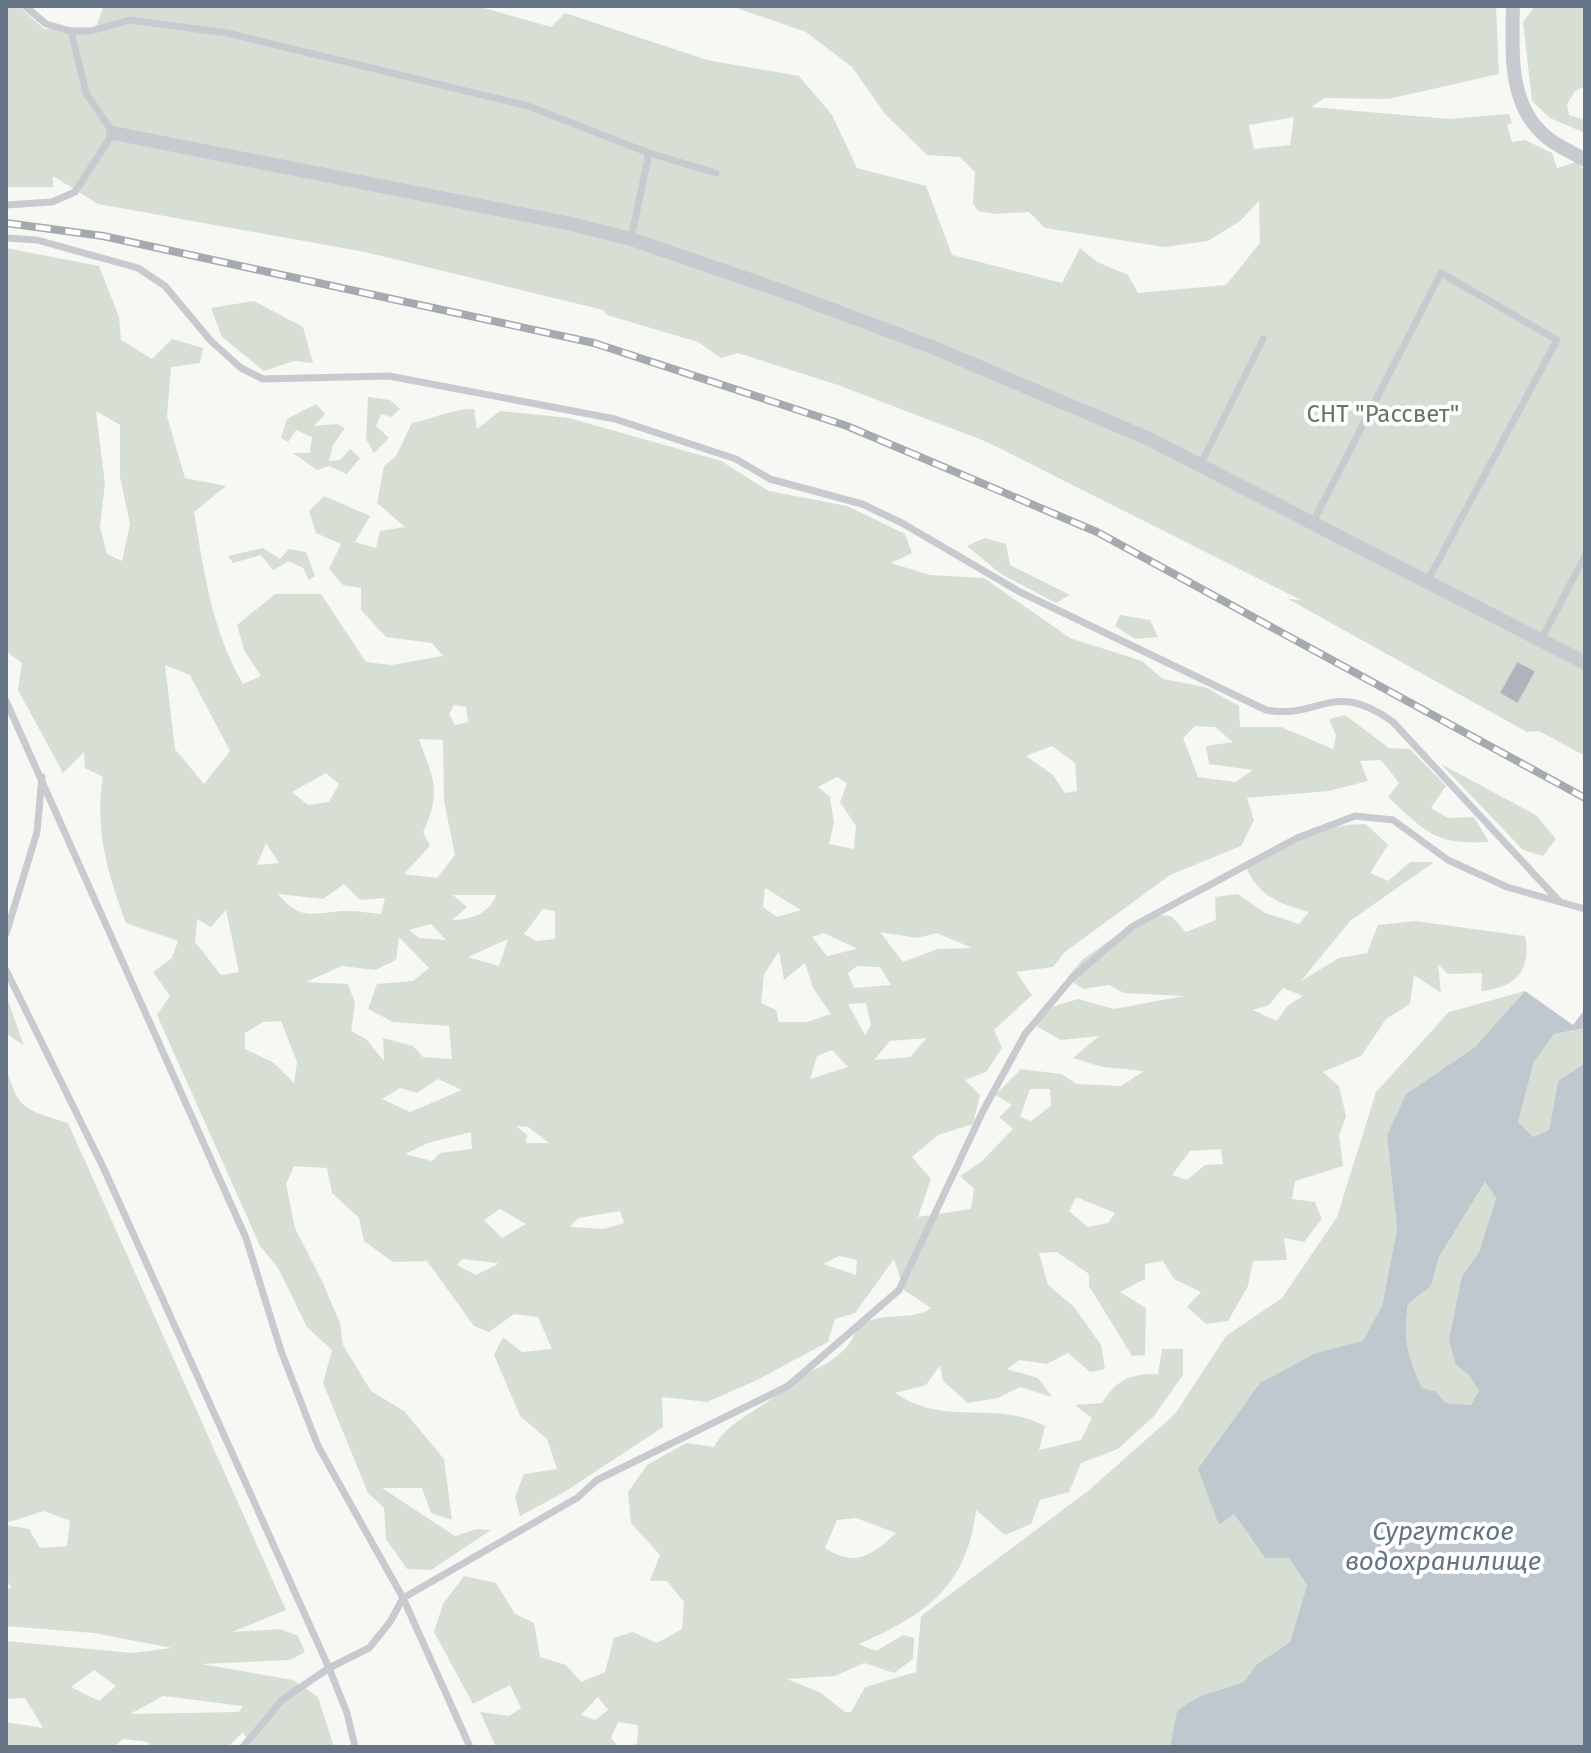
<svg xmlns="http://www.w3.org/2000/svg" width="1591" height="1753" font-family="'Fira Sans',sans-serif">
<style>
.green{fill:#d7dfd5;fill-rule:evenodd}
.water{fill:#bfc8ce;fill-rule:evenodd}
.building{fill:#aeb4bb;stroke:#d9d9d6;stroke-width:2}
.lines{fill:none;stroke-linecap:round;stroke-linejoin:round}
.service{stroke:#c7cace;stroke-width:7}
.minor{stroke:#c7cace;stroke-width:14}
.rail-casing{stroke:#a5aab1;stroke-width:8}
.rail{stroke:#fff;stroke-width:5;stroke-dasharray:15;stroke-linecap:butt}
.labels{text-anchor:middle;stroke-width:8;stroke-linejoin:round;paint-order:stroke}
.park-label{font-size:24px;fill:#627860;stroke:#fff}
.water-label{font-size:26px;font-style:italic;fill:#617583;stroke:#fff}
</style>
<rect width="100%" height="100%" fill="#f7f7f4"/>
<g class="green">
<path d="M6 6H19L44 29H95L104 6H477L551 27 565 13 707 60 799 76 832 115 857 168 926 186 952 255 1062 283 1080 248 1097 262 1128 275 1138 293 1226 285 1260 243 1259 201 1240 221 1208 241 1164 247 1045 228 1029 212 996 214 978 211 973 203 975 172 960 157 927 155 885 114 852 67 806 32 737 8 716 6H1496L1499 74 1388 99 1325 98 1311 107 1450 119 1509 114 1512 123 1507 125 1512 142 1525 140 1552 153 1557 168 1576 162 1585 171V756L1539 731 1527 732 1288 599 1301 600 987 442 838 385 738 353 721 358 698 342 607 315 603 310 365 252 98 204 53 176V187H6ZM1294 117 1290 145 1254 149 1249 125Z"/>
<polygon points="1535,6 1585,6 1585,86 1574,92 1567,105 1569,115 1585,120 1585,133 1550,118 1532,101 1523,22"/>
<path d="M6 248 99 266 119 317 121 340 152 359 172 339 203 348 200 363 171 367 167 416 185 478 226 486 194 512C204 572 212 631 243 684L261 676 244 650 237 625 275 594H321L366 662 391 665 443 656 432 643 386 637 361 610V588L343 585 329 569 341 544 316 533 309 511 324 496 370 516 355 542 376 548 380 531 405 527 377 503 384 466 396 456 412 423C433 419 453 408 474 409L477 429 500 411 569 418 721 461 769 491 847 506 905 534 912 553 891 563 930 575 984 578 1070 638 1142 661 1163 679 1205 687 1239 706 1240 727H1281L1333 749 1336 736 1329 719 1345 715 1389 748 1410 749 1446 786 1431 808 1448 818 1474 817 1489 842C1434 845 1426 832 1388 797L1399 783 1381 760 1360 761 1368 781 1329 791 1247 798 1254 820 1241 846 1170 875 1065 952 1053 967 1016 972 1032 995 994 1030 1002 1048 986 1072 965 1080 980 1095 973 1124 938 1135 912 1157 931 1179 918 1217 971 1209 974 1189 960 1176 981 1162 1013 1129 999 1117 1012 1105 995 1095 1021 1069 1061 1074 1077 1084 1121 1086 1144 1071 1102 1067 1073 1058 1099 1036 1061 1040 1036 1026 1039 1011 1078 999 1114 1009 1184 996 1124 993 1109 985 1083 989 1067 978 1082 960 1147 914 1171 916 1186 932 1216 920 1215 897 1238 894 1265 913 1299 924 1309 912C1280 904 1259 897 1246 867 1288 842 1315 825 1366 824L1388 845 1370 873 1388 881 1410 862H1434L1350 921 1301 981 1339 958 1367 953 1378 925 1415 921 1525 936C1532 971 1515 988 1481 991L1482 973 1448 974 1438 964 1441 993 1414 975 1410 1004 1386 1019 1361 1056 1323 1072 1339 1086 1346 1116 1339 1136 1343 1166 1295 1181 1292 1199 1315 1202 1322 1219 1304 1242 1284 1238 1287 1260 1253 1261 1248 1286 1228 1321 1206 1324 1187 1307 1201 1292 1174 1279 1163 1261 1145 1264V1279L1120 1292 1146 1308 1145 1355 1132 1356 1089 1286V1274L1057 1252 1039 1253 1048 1285 1074 1307 1101 1345 1105 1369 1090 1372 1068 1353 1047 1364 1019 1360 1007 1369 1038 1378 1052 1397 1020 1387 998 1398 968 1403 943 1381 940 1365 926 1385 895 1393C947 1428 993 1399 1045 1426L1039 1450 1081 1440 1092 1418 1075 1405 1102 1403C1116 1380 1131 1373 1158 1374L1162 1349H1183V1375L1154 1416 1118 1449 1081 1463 1069 1492 1040 1500 1031 1524 1005 1535 976 1510C967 1586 926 1615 859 1644L876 1651 903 1635 914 1638 913 1659 894 1673 864 1663 835 1676 787 1679 821 1693 845 1712H851L865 1687 916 1672 921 1616 1088 1491 1175 1414 1226 1336 1282 1298 1337 1217 1376 1092 1449 1012 1525 991 1475 1047 1406 1094 1387 1135 1397 1229 1382 1306 1363 1342 1316 1353 1220 1524 1234 1514 1265 1558H1289L1307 1585 1290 1642 1256 1665 1244 1682 1200 1696 1177 1710 1170 1747H631L637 1743 638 1725 618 1722 611 1738 619 1747H496L480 1712 509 1716 521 1708 510 1685 473 1704 434 1632 443 1604 464 1576 496 1583 515 1614 534 1623 540 1657 566 1665 581 1682 605 1672 614 1638 633 1632 657 1643 682 1629 684 1602 667 1581H650L660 1555 631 1523 628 1492 647 1465 686 1443 714 1447C733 1413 774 1408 795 1375 812 1374 839 1358 849 1344 853 1339 855 1331 859 1327 881 1309 910 1323 931 1308L904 1290 894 1259 855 1313 835 1319 828 1342 755 1381 707 1402 662 1397 663 1427 563 1493 520 1516 515 1497 524 1474 557 1469 547 1439 520 1416 494 1355 503 1337 522 1352 552 1349 538 1317 514 1314 489 1332 474 1326 427 1261 393 1262 364 1241 359 1218 332 1193 327 1168 294 1166 286 1184 295 1228 323 1283 340 1323 343 1345 371 1391 404 1411 444 1459 452 1520 431 1513 422 1488H382L455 1536 477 1529 491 1530 431 1570 407 1569 386 1539 384 1508 368 1493 323 1383 332 1350 307 1327 278 1268 260 1246 157 1015 170 996 153 972 172 958 178 941 126 923C108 875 94 829 103 777L85 768 84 752 63 773 18 690 22 663 6 651ZM96 411 120 425V477L130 524 122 561 107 554 100 527 105 484ZM165 665 190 675 230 751 204 784 175 749ZM454 705 466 707 468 722 455 725 449 714ZM1195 726 1215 727 1233 742 1206 746 1209 764 1253 770 1235 782 1198 777 1183 738ZM419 739 443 740 444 801 455 855 437 878 404 874 430 846 423 832C443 791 432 777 419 739ZM1052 746 1075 763 1077 791 1065 793 1053 775 1026 756ZM326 773 339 784 329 802 308 805 292 792ZM837 777 847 783 840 802 856 826 854 849 829 844 834 823 830 797 818 787ZM266 843 279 863 257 865ZM344 884 360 900 385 898 381 914C370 913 359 911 348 911 315 911 303 924 278 894L323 899ZM765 888 801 910 777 917 763 907ZM453 895H496C489 914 471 920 452 920L467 907ZM543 909 555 911V939L536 941 524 934ZM226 910 239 972 221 975 195 942 197 919 211 927ZM431 924 446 940 419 938 409 930ZM880 932 917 938 937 933 972 948 938 949 903 962ZM824 933 856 948V949L827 956 812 937ZM399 937 429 968 413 981 377 984 368 1009 393 1022 449 1026 452 1059 423 1057 413 1046 383 1038 384 1061 366 1039 351 1031 355 1003 348 984 306 982 342 966 375 970 396 960ZM508 939 499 966 468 957ZM779 951 784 980 805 963 813 988 831 1014 807 1022H779L776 1010 761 1003 764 975ZM857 966 880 967 891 985 854 988 848 973ZM1283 988 1303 996 1287 1006 1277 1021 1253 1010 1269 1005ZM866 1003 871 1025 865 1035 848 1004ZM281 1021 297 1062 294 1083 274 1063 245 1049V1033L263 1022ZM927 1038 910 1057 874 1060 890 1041ZM832 1050 848 1067 810 1079 817 1056ZM438 1079 462 1090 410 1112 382 1099 400 1088 417 1093ZM1030 1089H1050L1051 1106 1031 1121 1020 1117ZM516 1126 528 1127 549 1143H526L527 1135ZM471 1132 472 1149 440 1153 432 1161 405 1154 428 1143ZM1221 1149 1223 1164 1205 1165 1187 1180 1172 1175 1190 1151ZM1076 1197 1115 1213 1108 1223 1088 1227 1069 1211ZM500 1209 526 1224 502 1238 484 1220ZM620 1211 624 1223 603 1229 570 1227 578 1218ZM839 1256 857 1260 856 1275 823 1264ZM462 1259 497 1263 498 1264 476 1275 457 1265ZM856 1518 896 1533C872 1555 856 1568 825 1548L837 1520ZM598 1697 608 1710 595 1720 581 1715Z"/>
<polygon points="254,301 303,327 313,363 294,361 264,371 222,337 211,308"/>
<polygon points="368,397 390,400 400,409 391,417 381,414 376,426 389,438 374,453 366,439"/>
<polygon points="316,404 325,414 314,426 337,424 345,428 333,445 329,461 340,460 350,449 360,458 347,474 329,466 317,470 293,453 310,453 312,437 296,430 288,442 281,438 287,419"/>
<polygon points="985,538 1006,544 1010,565 1070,595 1056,603 1001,574 967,546"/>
<polygon points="263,548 280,559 289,549 306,552 315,576 309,580 303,568 289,561 273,570 261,555 233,563 228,556"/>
<polygon points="1120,615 1150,620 1158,637 1135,639 1115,626"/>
<polygon points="1441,764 1536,815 1556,839 1543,856 1523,850"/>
<polygon points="6,998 9,1003 24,1046 6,1033"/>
<polygon points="1585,1028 1585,1063 1558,1081 1549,1130 1533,1137 1518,1122 1534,1062 1554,1034"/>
<path d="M6 1066C18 1111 25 1109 68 1123L286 1610 232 1632 280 1629 298 1636 305 1652 290 1660 201 1664 293 1680 318 1697 334 1747H252L243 1732 228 1747H151L148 1742 123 1739 114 1747H6V1722L43 1728 25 1698 6 1699V1641L132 1653 172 1648 94 1633 6 1626V1589L12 1588 6 1580V1525L29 1529 40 1548 67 1546 70 1521 44 1511 6 1523ZM94 1670 116 1686 99 1701 71 1687ZM163 1696 242 1706H243L239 1712 130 1714Z"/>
<path d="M1485 1182 1496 1198 1479 1252 1462 1276 1456 1365 1469 1375 1479 1391 1471 1405 1444 1403 1435 1391 1422 1388C1407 1355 1403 1340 1408 1304L1431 1286 1439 1257Z"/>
</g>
<path class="water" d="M1525 991 1573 1025 1585 1009V1028L1554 1034 1534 1062 1518 1122 1533 1137 1549 1130 1558 1081 1585 1063V1747H1170L1177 1710 1200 1696 1244 1682 1256 1665 1290 1642 1307 1585 1289 1558H1265L1234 1514 1219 1525 1198 1469 1260 1383 1316 1353 1363 1341 1382 1306 1397 1229 1387 1135 1406 1094 1475 1047ZM1485 1182 1496 1198 1479 1252 1462 1276 1449 1340 1456 1365 1469 1375 1479 1391 1471 1405 1445 1403 1435 1391 1422 1388C1407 1355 1403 1340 1408 1304L1431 1286 1439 1257Z"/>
<polygon class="building" points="1517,661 1536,671 1518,704 1499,693"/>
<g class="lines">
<g class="service">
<polyline points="25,6 46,24 71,31 91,31 130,20 227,33 528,106 649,153 716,173"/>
<polyline points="6,205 52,202 75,192 113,133 86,93 71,31"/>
<path d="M6 238 37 240 138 268 165 286 211 341 241 368 263 379 389 376 615 419 736 459 770 479 862 504 902 523 1020 592 1266 710C1321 720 1331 678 1393 722L1559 901"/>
<polyline points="631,239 649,153"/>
<polyline points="1200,465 1263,339"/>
<polyline points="1313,522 1441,273 1557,340 1428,580"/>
<polyline points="1541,640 1585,556"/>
<polyline points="6,701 246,1238 281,1351 318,1446 403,1598 470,1747"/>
<polyline points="6,934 37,832 42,777"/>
<polyline points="6,970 104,1169 329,1668 347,1713 355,1747"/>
<polyline points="243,1747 282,1700 329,1668 369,1648 390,1622 403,1598 577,1498 597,1480 788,1386 899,1290 983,1111 1025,1034 1072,978 1133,926 1297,838 1355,816 1393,820 1448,860 1507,887 1585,909"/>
</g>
<g class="minor">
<path d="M1513 6C1512 50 1508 102 1543 134 1554 145 1572 152 1585 160"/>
<polyline points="113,133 567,223 631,239 785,292 932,347 1147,438 1585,663"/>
</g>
<g class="rail-casing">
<polyline id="rail" points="6,223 103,236 594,343 847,426 1097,532 1585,798"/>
</g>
<use href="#rail" class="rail"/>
</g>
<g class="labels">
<g class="park-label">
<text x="1383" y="422">СНТ "Рассвет"</text>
</g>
<g class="water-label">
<text x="1443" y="1540">Сургутское<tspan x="1443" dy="30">водохранилище</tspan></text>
</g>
</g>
<rect width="1591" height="1753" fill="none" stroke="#657486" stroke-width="16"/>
</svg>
